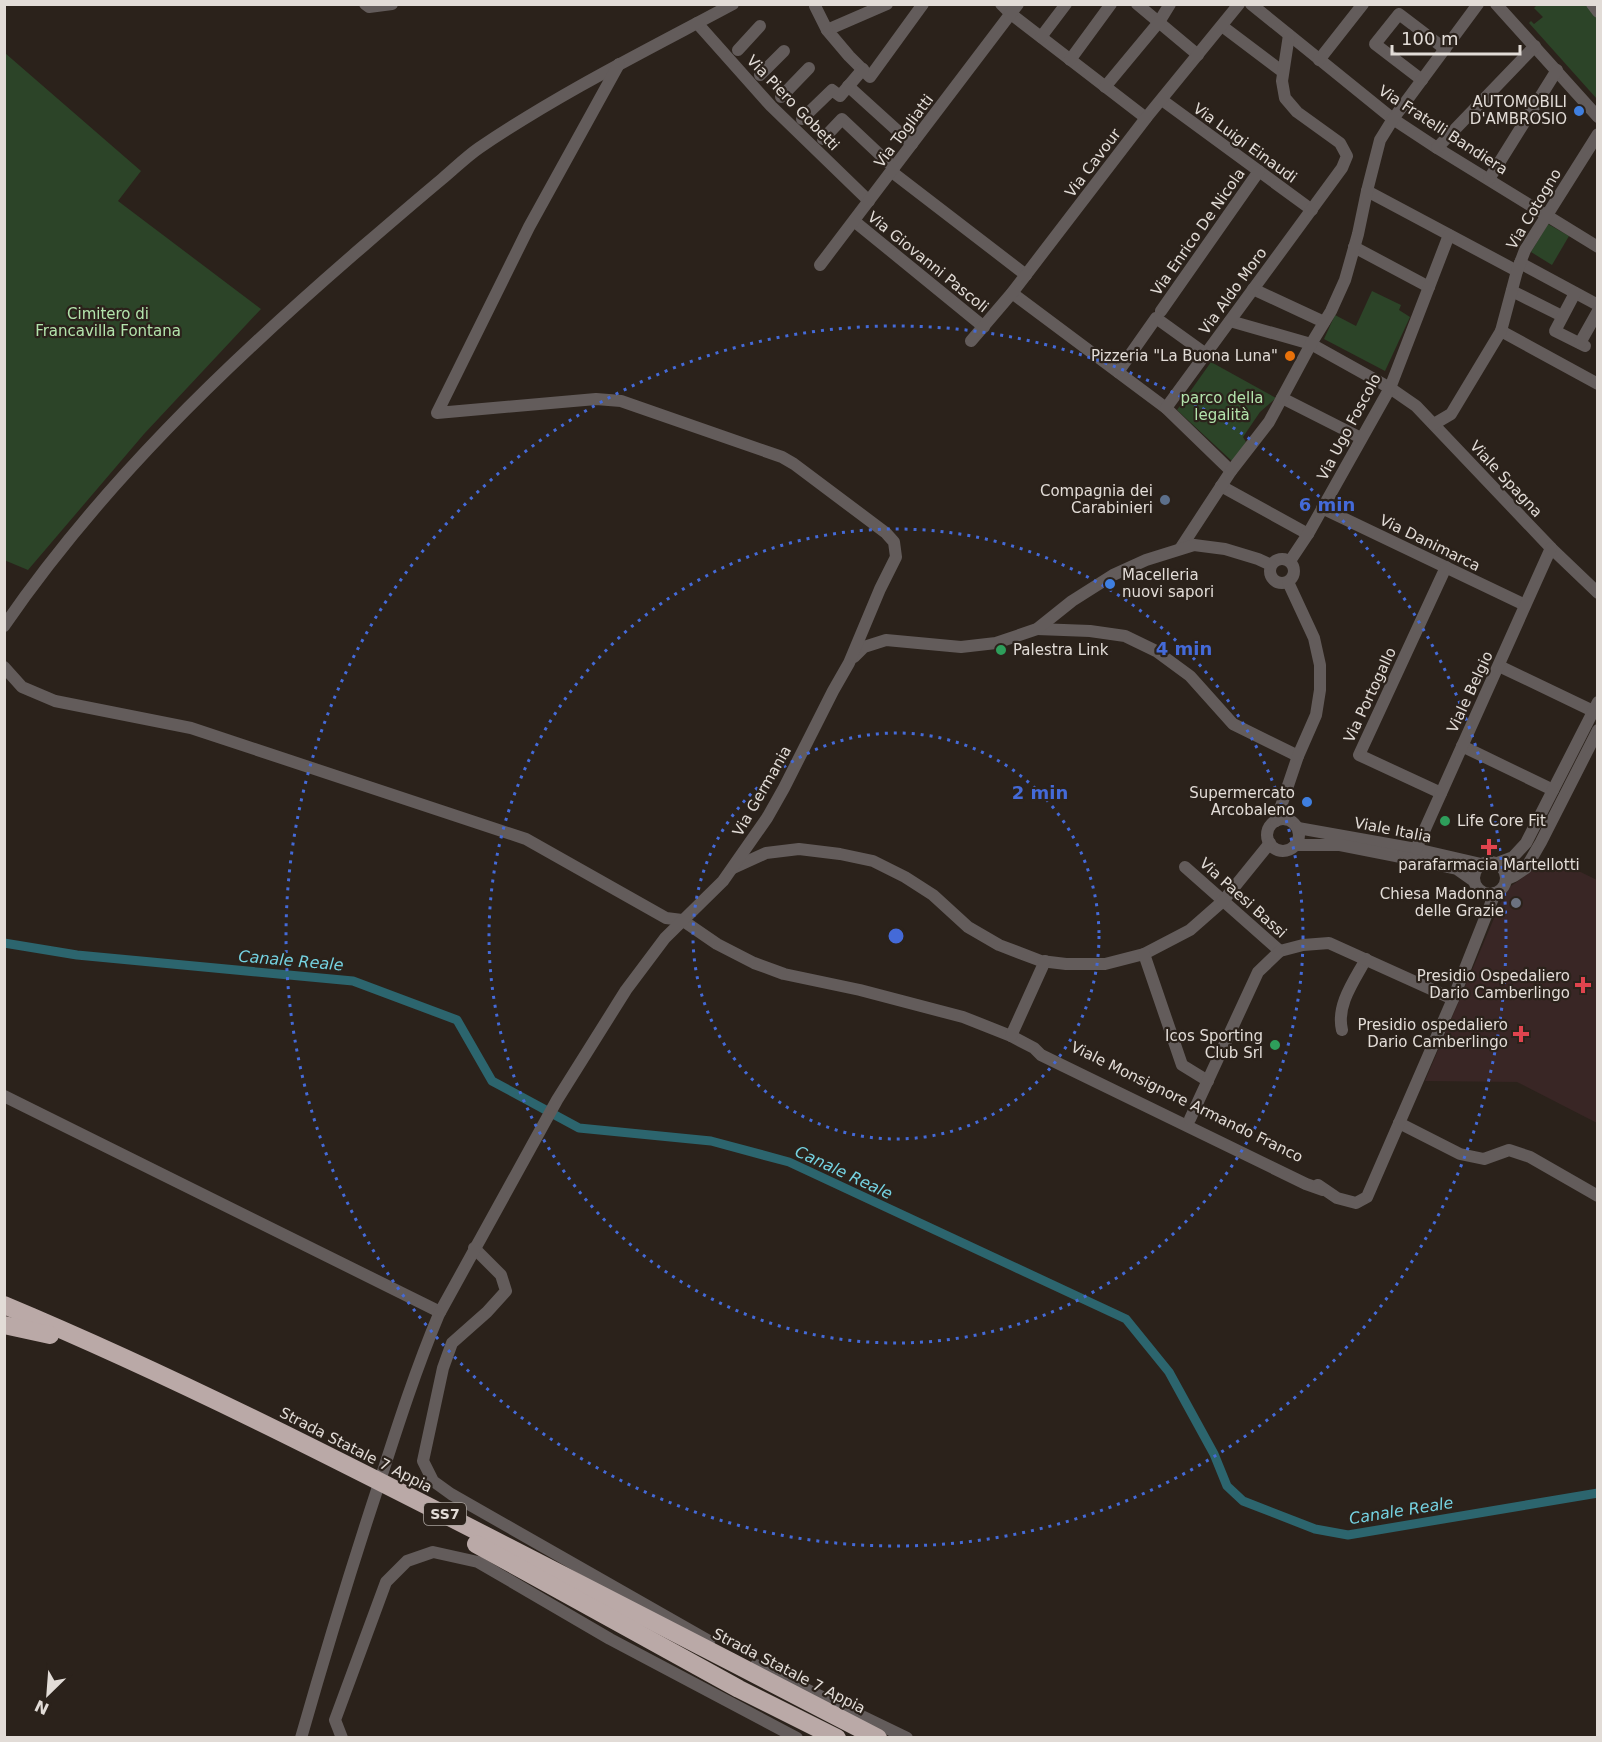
<svg xmlns="http://www.w3.org/2000/svg" width="1602" height="1742" font-family="'DejaVu Sans',sans-serif">
<style>
.medical{fill:#392625}
.green{fill:#2c4428}
.lines{fill:none;stroke-linecap:round;stroke-linejoin:round}
.canal{stroke:#2c656e;stroke-width:9}
.minor{stroke:#635c5b;stroke-width:12}
.highway{stroke:#baa9a7;stroke-width:18}
.ring{fill:none;stroke:#446ad8;stroke-width:3;stroke-dasharray:3 6}
.shop-dot{fill:#3f7fe0;stroke:#2b221b;stroke-width:2}
.food-dot{fill:#e8710a;stroke:#2b221b;stroke-width:2}
.service-dot{fill:#5c6f8a;stroke:#2b221b;stroke-width:2}
.leisure-dot{fill:#2e9e5b;stroke:#2b221b;stroke-width:2}
.health-dot{fill:#e0444e;stroke:#2b221b;stroke-width:2}
.worship-dot{fill:#6b7280;stroke:#2b221b;stroke-width:2}
.labels{text-anchor:middle;stroke-width:4.5;stroke-linejoin:round;paint-order:stroke}
.shield{fill:#2b221b;stroke:#aba49f;stroke-width:1.5}
.shield-label{font-size:14px;font-weight:bold;fill:#e2dcd7}
.poi-label{font-size:15px;fill:#e2dcd7;stroke:#2b221b;text-anchor:end}
.street-label{font-size:15px;fill:#e2dcd7;stroke:#2b221b}
.park-label{font-size:15px;fill:#b3e4ac;stroke:#2b221b}
.water-label{font-size:16px;font-style:italic;fill:#75d3e2;stroke:#2b221b}
.centre{fill:#446ad8;stroke:#2b221b;stroke-width:3}
.ring-label{font-size:18px;text-anchor:middle;font-weight:bold;fill:#446ad8;stroke:#2b221b;stroke-width:4.5;stroke-linejoin:round;paint-order:stroke}
</style>
<rect width="100%" height="100%" fill="#2b221b"/>
<polygon class="medical" points="1550,857 1597,880 1597,1123 1517,1082 1425,1081 1506,890"/>
<g class="green">
<polygon points="1537,5 1590,5 1597,14 1597,99 1529,23 1531,21 1534,24 1543,17 1534,8"/>
<polygon points="5,53 141,171 118,201 261,309 144,434 28,570 4,560"/>
<polygon points="1548,224 1569,236 1552,265 1531,252"/>
<polygon points="1372,291 1401,305 1399,310 1410,317 1385,371 1324,339 1335,315 1356,326"/>
<polygon points="1211,362 1276,398 1260,412 1243,437 1246,442 1233,462 1177,410"/>
</g>
<g class="lines">
<polyline class="canal" points="4,943 77,955 353,981 457,1020 492,1081 579,1128 711,1141 789,1162 1126,1319 1169,1372 1214,1454 1227,1486 1243,1501 1315,1529 1348,1535 1598,1493"/>
<g class="minor">
<polyline points="365,4 369,7 392,4"/>
<polyline points="887,4 827,30 849,56 870,77 923,4"/>
<polyline points="1001,4 1011,14 1146,118"/>
<polyline points="1137,4 1198,55"/>
<polyline points="1251,4 1393,119 1437,148 1598,247"/>
<polyline points="1496,4 1598,117"/>
<polyline points="1592,4 1598,12"/>
<polyline points="815,6 827,30"/>
<polyline points="697,23 771,106 869,201"/>
<polyline points="1222,26 1283,72"/>
<polyline points="1041,37 1066,4"/>
<polyline points="738,50 760,26"/>
<polyline points="1070,60 1111,4"/>
<polyline points="1319,60 1363,4"/>
<polyline points="760,75 784,51"/>
<polyline points="1422,80 1375,44 1399,14 1445,49"/>
<polyline points="848,86 912,144"/>
<polyline points="1105,87 1159,22 1170,4"/>
<polyline points="781,97 809,68"/>
<polyline points="1162,100 1312,210"/>
<polyline points="802,119 832,90 840,96 863,69"/>
<polyline points="823,139 842,119 894,168"/>
<polyline points="1437,148 1535,46"/>
<polyline points="892,172 1026,275"/>
<polyline points="1489,179 1557,70"/>
<polyline points="1367,191 1517,271"/>
<polyline points="854,221 984,327"/>
<polyline points="1354,247 1429,287"/>
<polyline points="1520,263 1598,305"/>
<polyline points="820,265 1018,4"/>
<polyline points="1253,289 1324,322"/>
<polyline points="1512,291 1562,316"/>
<polyline points="1012,293 1166,408 1231,471"/>
<polyline points="1575,293 1555,331 1585,346"/>
<polyline points="1161,311 1259,171"/>
<polyline points="1230,321 1311,344 1390,388 1416,406 1551,548 1598,593"/>
<polyline points="1501,331 1598,384"/>
<polyline points="971,341 1012,293 1146,118 1239,4"/>
<polyline points="1580,343 1598,311"/>
<polyline points="1118,372 1156,318 1206,354"/>
<polyline points="1282,398 1361,438"/>
<polyline points="1166,408 1342,168 1347,156 1340,143 1297,112 1285,98 1282,81 1289,35"/>
<polyline points="1434,424 1451,414 1501,331 1517,271 1525,250 1598,134"/>
<polyline points="1221,486 1308,534"/>
<polyline points="1322,508 1525,605"/>
<polyline points="1180,549 1231,471 1269,422 1311,344 1331,311 1345,280 1358,234 1367,191 1380,140 1393,119 1478,4"/>
<circle cx="1282" cy="571" r="12"/>
<polyline points="1290,561 1308,534 1390,388 1449,235"/>
<path d="M4 626C101 485 224 367 353 255 382 230 412 204 442 179 454 169 466 157 479 148 560 93 647 50 733 4"/>
<polyline points="1037,629 1090,631 1125,636 1156,651 1190,676 1233,724 1298,756"/>
<polyline points="854,657 864,647 886,640 961,647 996,643 1037,629 1072,601 1113,575 1146,560 1194,545 1225,549 1258,559 1271,565"/>
<polyline points="1499,666 1593,711"/>
<polyline points="4,667 22,687 55,701 191,728 526,839 666,918 682,920 717,944 754,963 784,974 860,990 963,1017 1011,1036 1034,1048 1041,1055 1306,1184 1323,1190"/>
<polyline points="1462,746 1553,790"/>
<polyline points="1441,793 1359,755 1446,567"/>
<circle cx="1283" cy="835" r="16"/>
<polyline points="1276,821 1298,756 1316,715 1320,690 1320,665 1314,638 1288,582"/>
<polyline points="1298,828 1416,849 1481,864"/>
<polyline points="1295,845 1340,845 1406,858 1457,869 1474,881"/>
<polyline points="1416,849 1551,548"/>
<circle cx="1490" cy="878" r="16"/>
<polyline points="1497,863 1513,857 1526,843 1598,702"/>
<polyline points="1185,867 1280,951"/>
<polyline points="733,868 766,853 799,849 840,854 873,861 905,877 933,895 968,927 999,945 1041,961 1066,964 1105,964 1144,954 1190,930 1223,901 1270,843"/>
<polyline points="1507,879 1514,876 1526,868 1541,842 1598,730"/>
<polyline points="1144,954 1182,1065 1208,1081"/>
<path d="M1342 1030C1336 1005 1354 981 1366 959"/>
<polyline points="1011,1036 1045,961"/>
<polyline points="4,1096 440,1312"/>
<polyline points="1190,1119 1258,972 1280,951 1303,945 1329,943 1453,999"/>
<polyline points="1399,1123 1460,1154 1484,1159 1509,1150 1530,1157 1598,1196"/>
<polyline points="1318,1185 1337,1198 1356,1203 1367,1197 1453,999 1495,893"/>
<polyline points="474,1248 501,1275 506,1291 487,1312 452,1343 443,1368 423,1461 433,1481 451,1494 709,1641"/>
<polyline points="756,1665 907,1738"/>
<path d="M301 1738C325 1654 350 1572 377 1490 396 1431 415 1371 439 1314L557 1100 626 990 665 938 723 881 767 818 784 788 833 691 849 663 880 589 896 557 894 542 886 533 794 464 782 457 621 401 596 399 437 413 529 227 619 64"/>
<polyline points="342,1738 335,1720 386,1582 407,1561 433,1552 478,1562 610,1639 797,1738"/>
</g>
<g class="highway">
<path d="M4 1305C176 1377 342 1462 508 1547 631 1610 755 1674 878 1738"/>
<polyline points="4,1325 50,1335"/>
<polyline points="476,1544 739,1689 837,1738"/>
</g>
</g>
<g class="ring">
<circle cx="896" cy="936" r="203"/>
<circle cx="896" cy="936" r="407"/>
<circle cx="896" cy="936" r="610"/>
</g>
<g class="shop-dot">
<circle cx="1579" cy="111" r="6"/>
<circle cx="1110" cy="584" r="6"/>
<circle cx="1307" cy="802" r="6"/>
</g>
<circle class="food-dot" cx="1290" cy="356" r="6"/>
<circle class="service-dot" cx="1165" cy="500" r="6"/>
<g class="leisure-dot">
<circle cx="1001" cy="650" r="6"/>
<circle cx="1445" cy="821" r="6"/>
<circle cx="1275" cy="1045" r="6"/>
</g>
<g class="health-dot">
<path d="M1486 838h6v6h6v6h-6v6h-6v-6h-6v-6h6z"/>
<path d="M1580 976h6v6h6v6h-6v6h-6v-6h-6v-6h6z"/>
<path d="M1518 1025h6v6h6v6h-6v6h-6v-6h-6v-6h6z"/>
</g>
<circle class="worship-dot" cx="1516" cy="903" r="6"/>
<g class="labels">
<rect class="shield" x="424" y="1503" width="42" height="22" rx="4.5"/>
<g class="shield-label">
<text x="445" y="1519">SS7</text>
</g>
<g class="poi-label">
<text x="1567" y="107">AUTOMOBILI<tspan x="1567" dy="17">D'AMBROSIO</tspan></text>
<text x="1278" y="361">Pizzeria "La Buona Luna"</text>
<text x="1153" y="496">Compagnia dei<tspan x="1153" dy="17">Carabinieri</tspan></text>
<text x="1122" y="580" text-anchor="start">Macelleria<tspan x="1122" dy="17">nuovi sapori</tspan></text>
<text x="1013" y="655" text-anchor="start">Palestra Link</text>
<text x="1295" y="798">Supermercato<tspan x="1295" dy="17">Arcobaleno</tspan></text>
<text x="1457" y="826" text-anchor="start">Life Core Fit</text>
<text x="1489" y="870" text-anchor="middle">parafarmacia Martellotti</text>
<text x="1504" y="899">Chiesa Madonna<tspan x="1504" dy="17">delle Grazie</tspan></text>
<text x="1570" y="981">Presidio Ospedaliero<tspan x="1570" dy="17">Dario Camberlingo</tspan></text>
<text x="1508" y="1030">Presidio ospedaliero<tspan x="1508" dy="17">Dario Camberlingo</tspan></text>
<text x="1263" y="1041">Icos Sporting<tspan x="1263" dy="17">Club Srl</tspan></text>
</g>
<g class="street-label">
<text transform="translate(793 103) rotate(46)" y="5">Via Piero Gobetti</text>
<text transform="translate(1443 130) rotate(33)" y="5">Via Fratelli Bandiera</text>
<text transform="translate(904 131) rotate(-53)" y="5">Via Togliatti</text>
<text transform="translate(1245 143) rotate(36)" y="5">Via Luigi Einaudi</text>
<text transform="translate(1093 163) rotate(-53)" y="5">Via Cavour</text>
<text transform="translate(1534 209) rotate(-59)" y="5">Via Cotogno</text>
<text transform="translate(1198 232) rotate(-55)" y="5">Via Enrico De Nicola</text>
<text transform="translate(928 262) rotate(39)" y="5">Via Giovanni Pascoli</text>
<text transform="translate(1233 291) rotate(-54)" y="5">Via Aldo Moro</text>
<text transform="translate(1349 427) rotate(-62)" y="5">Via Ugo Foscolo</text>
<text transform="translate(1506 479) rotate(47)" y="5">Viale Spagna</text>
<text transform="translate(1430 543) rotate(26)" y="5">Via Danimarca</text>
<text transform="translate(1470 692) rotate(-65)" y="5">Viale Belgio</text>
<text transform="translate(1370 695) rotate(-65)" y="5">Via Portogallo</text>
<text transform="translate(762 791) rotate(-60)" y="5">Via Germania</text>
<text transform="translate(1393 830) rotate(11)" y="5">Viale Italia</text>
<text transform="translate(1243 898) rotate(42)" y="5">Via Paesi Bassi</text>
<text transform="translate(1187 1102) rotate(26)" y="5">Viale Monsignore Armando Franco</text>
<text transform="translate(356 1450) rotate(27)" y="5">Strada Statale 7 Appia</text>
<text transform="translate(789 1671) rotate(27)" y="5">Strada Statale 7 Appia</text>
</g>
<g class="park-label">
<text x="108" y="319">Cimitero di<tspan x="108" dy="17">Francavilla Fontana</tspan></text>
<text x="1222" y="403">parco della<tspan x="1222" dy="17">legalità</tspan></text>
</g>
<g class="water-label">
<text transform="translate(291 960) rotate(5)" y="6">Canale Reale</text>
<text transform="translate(844 1172) rotate(25)" y="6">Canale Reale</text>
<text transform="translate(1401 1510) rotate(-9)" y="6">Canale Reale</text>
</g>
</g>
<circle cx="896" cy="936" r="9" class="centre"/>
<g class="ring-label">
<text x="1327" y="511">6 min</text>
<text x="1184" y="655">4 min</text>
<text x="1040" y="799">2 min</text>
</g>
<rect width="1602" height="1742" fill="none" stroke="#e2dcd7" stroke-width="12"/>
<g transform="translate(48 1694) rotate(205)" stroke="#2b221b" stroke-width="4.5" paint-order="stroke">
<path d="M0-4.5L10 22L0 15L-10 22Z" fill="#e2dcd7"/>
<text y="-9" font-size="16" font-weight="bold" text-anchor="middle" fill="#e2dcd7">N</text>
</g>
<path d="M1392 45v9h128v-9" fill="none" stroke="#e2dcd7" stroke-width="3"/>
<text x="1401" y="45" font-size="18" fill="#e2dcd7" stroke="#2b221b" stroke-width="4.5" paint-order="stroke">100 m</text>
</svg>
